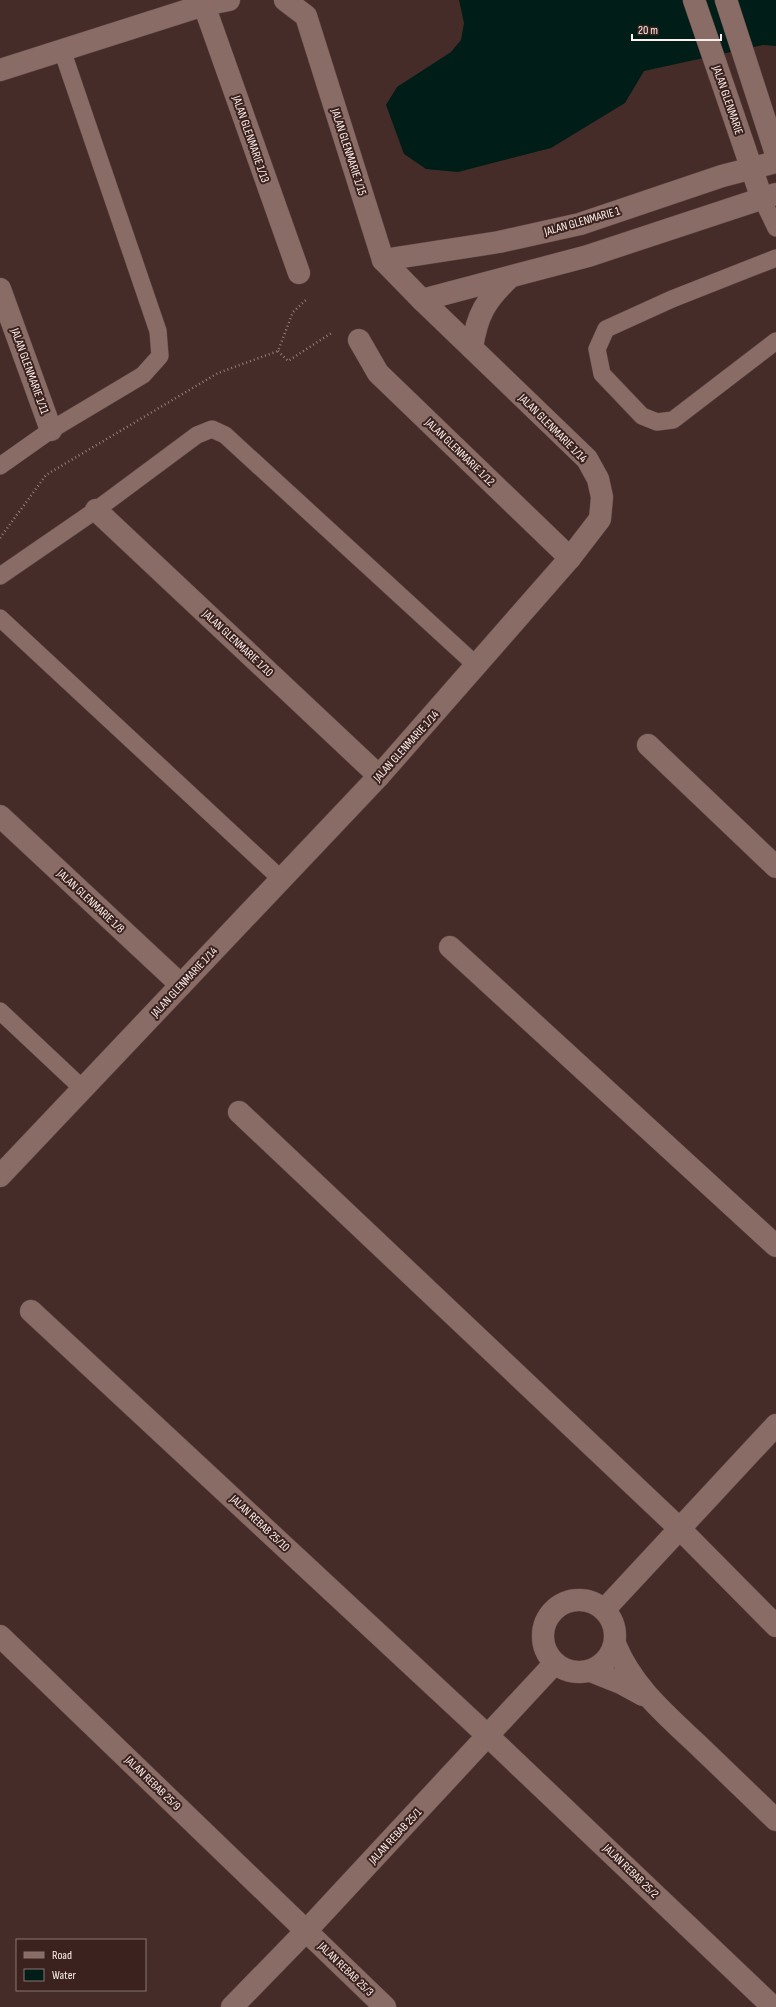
<svg xmlns="http://www.w3.org/2000/svg" width="776" height="2007" font-family="'Sofia Sans Condensed',sans-serif">
<style>
.water{fill:#001d17}
.lines{fill:none;stroke-linecap:round;stroke-linejoin:round}
.service-casing{stroke:#5e4945;stroke-width:18}
.minor-casing{stroke:#5e4945;stroke-width:23}
.path{stroke:#947f7c;stroke-width:2.5;stroke-dasharray:1 3;stroke-linecap:butt}
.service{stroke:#8a6c67;stroke-width:17}
.minor{stroke:#8a6c67;stroke-width:22}
.labels{text-anchor:middle;stroke-width:4;stroke-linejoin:round;paint-order:stroke}
.street-label{font-size:12px;fill:#fef0ed;stroke:#3b221e}
</style>
<rect width="100%" height="100%" fill="#462c28"/>
<polygon class="water" points="459,0 776,0 776,46 763,45 644,71 625,103 551,148 458,172 426,169 404,154 386,105 397,87 451,52 461,40 464,23"/>
<g class="lines">
<g class="service-casing">
<g id="service">
<polyline points="762,199 776,228"/>
<polyline points="776,258 672,299 606,329 597,349 602,374 642,416 657,422 673,420 776,341"/>
<polyline points="0,466 51,430 143,375 160,356 158,331 62,50"/>
<polyline points="0,576 96,510 197,435 212,429 225,435 477,666"/>
<polyline points="0,618 281,879"/>
<polyline points="0,1011 83,1089"/>
</g>
</g>
<g class="minor-casing">
<g id="minor">
<polyline points="694,0 762,199"/>
<polyline points="726,0 776,154"/>
<polyline points="204,5 299,273"/>
<polyline points="0,70 204,5 229,0"/>
<polyline points="383,260 499,242 580,224 722,176 776,162"/>
<polyline points="0,289 51,430"/>
<polyline points="422,300 588,256 776,194"/>
<polyline points="359,340 378,373 570,558"/>
<path d="M472 348C477 314 486 300 510 277"/>
<polyline points="96,510 379,776"/>
<polyline points="648,745 776,867"/>
<polyline points="0,816 181,985"/>
<polyline points="450,947 776,1246"/>
<polyline points="239,1112 679,1528 776,1626"/>
<polyline points="0,1176 379,776 570,558 600,519 602,497 598,479 587,459 422,300 383,260 306,16 285,0"/>
<polyline points="31,1311 488,1736 773,2007"/>
<circle cx="579" cy="1636" r="36"/>
<polyline points="604,1610 776,1425"/>
<polyline points="0,1636 385,2007"/>
<path d="M615 1644C632 1686 665 1714 697 1744 723 1769 750 1795 776 1820"/>
<polyline points="591,1671 621,1683 643,1695"/>
<polyline points="232,2007 306,1931 555,1663"/>
</g>
</g>
<g class="path">
<polyline points="278,351 288,361 333,332"/>
<polyline points="0,538 46,475 218,373 278,351 293,312 306,300"/>
</g>
<use href="#service" class="service"/>
<use href="#minor" class="minor"/>
</g>
<g class="labels">
<g class="street-label">
<text transform="translate(728 100) rotate(71)" y="4">JALAN GLENMARIE</text>
<text transform="translate(251 139) rotate(71)" y="4">JALAN GLENMARIE 1/13</text>
<text transform="translate(349 152) rotate(72)" y="4">JALAN GLENMARIE 1/15</text>
<text transform="translate(582 221) rotate(-16)" y="4">JALAN GLENMARIE 1</text>
<text transform="translate(30 371) rotate(70)" y="4">JALAN GLENMARIE 1/11</text>
<text transform="translate(553 428) rotate(45)" y="4">JALAN GLENMARIE 1/14</text>
<text transform="translate(460 452) rotate(44)" y="4">JALAN GLENMARIE 1/12</text>
<text transform="translate(238 643) rotate(43)" y="4">JALAN GLENMARIE 1/10</text>
<text transform="translate(406 746) rotate(-48)" y="4">JALAN GLENMARIE 1/14</text>
<text transform="translate(91 901) rotate(43)" y="4">JALAN GLENMARIE 1/8</text>
<text transform="translate(184 982) rotate(-47)" y="4">JALAN GLENMARIE 1/14</text>
<text transform="translate(260 1523) rotate(43)" y="4">JALAN REBAB 25/10</text>
<text transform="translate(153 1783) rotate(44)" y="4">JALAN REBAB 25/9</text>
<text transform="translate(395 1836) rotate(-47)" y="4">JALAN REBAB 25/1</text>
<text transform="translate(631 1871) rotate(44)" y="4">JALAN REBAB 25/2</text>
<text transform="translate(346 1969) rotate(44)" y="4">JALAN REBAB 25/3</text>
</g>
</g>
<rect x="16" y="1939" width="130" height="52" fill="#3b221e" stroke="#897471"/>
<rect x="24" y="1952" width="20" height="6" fill="#8a6c67" stroke="#897471"/>
<text x="52" y="1959" font-size="12" fill="#fef0ed">Road</text>
<rect x="24" y="1969" width="20" height="12" fill="#001d17" stroke="#897471"/>
<text x="52" y="1979" font-size="12" fill="#fef0ed">Water</text>
<path d="M632 34v6h89v-6" fill="none" stroke="#fef0ed" stroke-width="2"/>
<text x="638" y="34" font-size="12" fill="#fef0ed" stroke="#3b221e" stroke-width="3" paint-order="stroke">20 m</text>
</svg>
